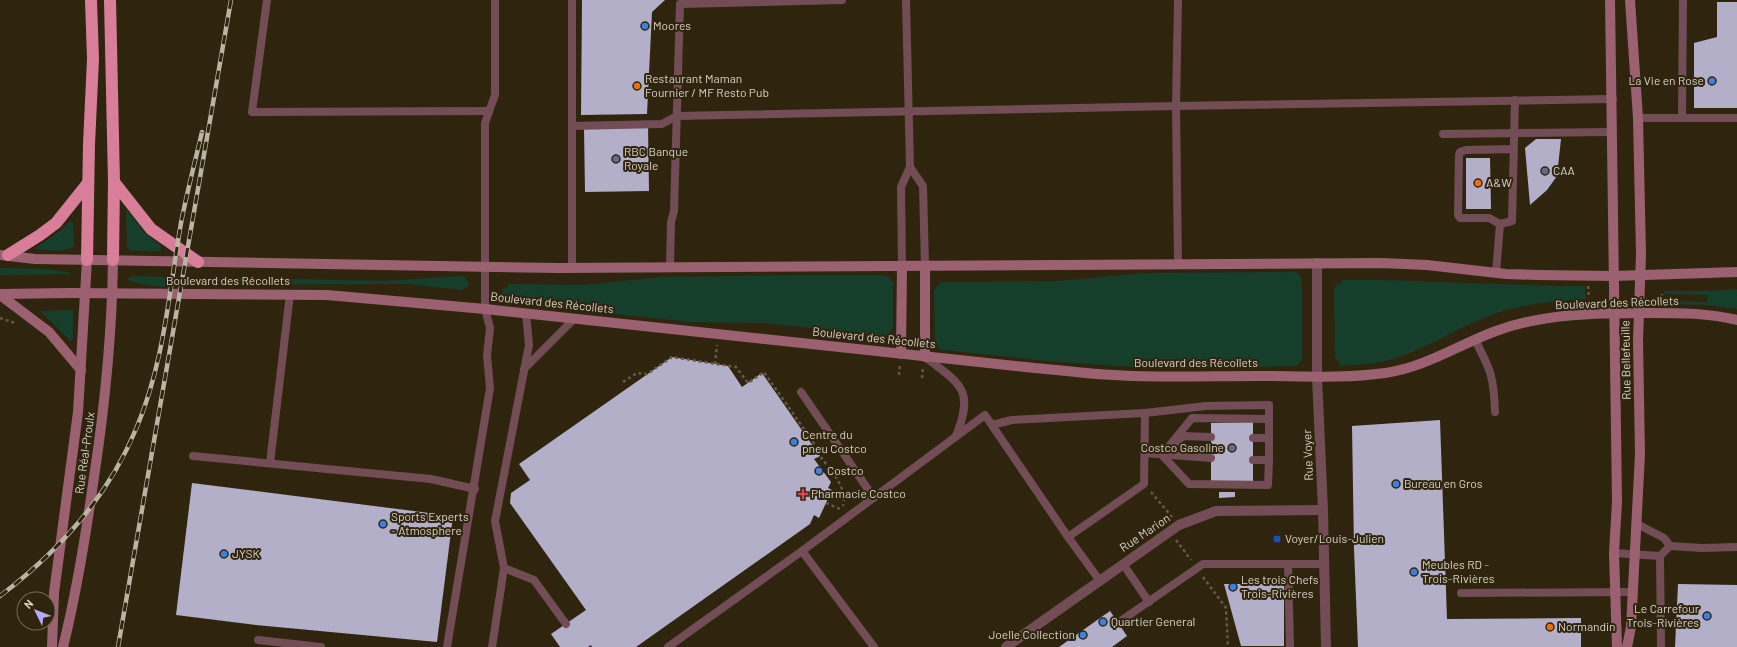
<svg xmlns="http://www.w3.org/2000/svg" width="1737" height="647" font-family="Barlow,sans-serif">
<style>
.green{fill:#153f2b}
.building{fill:#b4afc9}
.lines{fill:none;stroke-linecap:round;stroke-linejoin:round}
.path{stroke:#635a47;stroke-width:2.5;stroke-dasharray:3 3;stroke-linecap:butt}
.lane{stroke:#724d56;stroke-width:8}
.street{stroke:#724d56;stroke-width:10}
.secondary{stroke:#9c6171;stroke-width:10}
.highway{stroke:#d97e98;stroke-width:12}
.rail-casing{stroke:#bab4a5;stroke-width:4.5}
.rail{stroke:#2f250f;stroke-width:3;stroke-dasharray:9;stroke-linecap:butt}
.shop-dot{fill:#3f7fe0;stroke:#2f250f;stroke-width:1.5}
.food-dot{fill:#e8710a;stroke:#2f250f;stroke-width:1.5}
.service-dot{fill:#5c6f8a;stroke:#2f250f;stroke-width:1.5}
.health-dot{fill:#e0444e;stroke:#2f250f;stroke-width:1.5}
.transit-dot{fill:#1a4fb4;stroke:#2f250f;stroke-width:1.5}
.labels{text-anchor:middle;stroke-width:4;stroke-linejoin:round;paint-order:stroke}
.poi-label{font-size:12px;fill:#d8d2c5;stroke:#2f250f;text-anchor:start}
.street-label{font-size:12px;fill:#d8d2c5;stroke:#2f250f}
</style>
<rect width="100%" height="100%" fill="#2f250f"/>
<g class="green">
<polygon points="127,210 144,232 161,246 161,251 132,251 127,248 126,213"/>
<polygon points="70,221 73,222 74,245 72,248 60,251 34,249 60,231"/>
<polygon points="0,268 44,269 69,272 70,274 0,275"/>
<polygon points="1294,272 1299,274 1302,282 1302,360 1296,366 1186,368 1117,366 1048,361 943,350 938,348 935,341 934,291 940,283 944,282 1059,281 1145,273"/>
<polygon points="804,275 882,275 890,277 893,284 893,328 888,335 885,336 764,323 691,322 509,303 509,297 504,297 502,292 503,289 508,287 508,284 583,285 661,277"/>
<polygon points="133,276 166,277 165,287 146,285 128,280 128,278"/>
<polygon points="462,276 466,278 469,284 467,287 462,290 407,284 188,285 189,277 384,281"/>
<path d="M1342 280C1423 279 1504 286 1585 286L1586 299C1549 301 1513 305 1479 320 1450 332 1424 350 1393 359 1376 364 1358 365 1339 366L1340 363 1335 358 1334 290 1336 285 1342 282Z"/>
<polygon points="1737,289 1737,309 1708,305 1664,304 1664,301 1707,302 1708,295 1664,294 1664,291 1710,291"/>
<polygon points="73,310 73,338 71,341 40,311"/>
</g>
<g class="building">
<polygon points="582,0 665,0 652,12 647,114 581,115"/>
<polygon points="1717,2 1737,2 1737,108 1694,108 1694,43 1717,37"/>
<polygon points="648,125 649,191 585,192 584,127"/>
<polygon points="1536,139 1561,139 1557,176 1547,190 1530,205 1525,148"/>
<polygon points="1466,158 1490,158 1491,209 1466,209"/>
<polygon points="672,357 728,366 742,387 762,373 820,456 814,459 831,482 828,488 832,490 819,518 814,515 810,524 636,647 592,647 591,645 588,647 560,647 551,634 586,610 510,503 511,493 530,480 519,464"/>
<polygon points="1440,420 1447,619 1581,618 1581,647 1358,647 1354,549 1352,426"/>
<polygon points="1253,422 1253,482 1211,483 1211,423"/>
<polygon points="192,483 453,516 437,642 256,625 176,615"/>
<polygon points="1219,492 1235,492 1235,497 1219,498"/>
<polygon points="1224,584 1284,584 1284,646 1241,646"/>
<polygon points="1678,584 1737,585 1737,647 1675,647"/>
<polygon points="1110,611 1127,636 1112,647 1059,647"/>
</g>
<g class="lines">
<g class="path">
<polyline points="1588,286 1589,298"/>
<polyline points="1661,303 1662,292"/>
<polyline points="0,318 15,323"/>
<polyline points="715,364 717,345"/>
<polyline points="899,375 900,365"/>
<polyline points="922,378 923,368"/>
<path d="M623 382 637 373 647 374 672 357 736 367 748 383 764 372 820 452V456C830 470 848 487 843 506"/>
<polyline points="1151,492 1172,517"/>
<polyline points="826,503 840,509"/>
<polyline points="1176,540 1191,560"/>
<polyline points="1203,577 1226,608 1228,647"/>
</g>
<g class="lane">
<polyline points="267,0 252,112 489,111"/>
<polyline points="572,0 572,268"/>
<polyline points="1638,118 1737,118"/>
<polyline points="1682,118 1683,0"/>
<polyline points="572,126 662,124 677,116 1176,106 1613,99"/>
<polyline points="1443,134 1611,132"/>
<polyline points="1513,149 1466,150 1460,152 1459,155 1458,215 1460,218 1489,218 1500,224 1512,221 1515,100"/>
<polyline points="910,167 923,186 925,266"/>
<polyline points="1178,263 1176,106 1178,0"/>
<polyline points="902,266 901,187 910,167 906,0"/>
<polyline points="670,268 671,222 674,211 680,4 842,0"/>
<polyline points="1496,273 1500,224"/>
<path d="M1475 340C1491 370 1494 378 1495 412"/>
<path d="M925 357C960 384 975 389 956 436"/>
<polyline points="524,369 574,319"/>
<polyline points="801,392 874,498"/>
<polyline points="1145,413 1206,406 1269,405 1269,460 1253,460"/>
<polyline points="1253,438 1269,438"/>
<polyline points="1177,442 1183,436 1211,437"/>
<polyline points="1145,453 1211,458"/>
<polyline points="1162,455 1189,484 1268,485 1269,460"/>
<polyline points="1162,455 1192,418 1269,419"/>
<polyline points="193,456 431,479 475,489"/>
<polyline points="270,463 290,294"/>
<polyline points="1637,524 1664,538 1670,546 1702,548 1737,547"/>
<polyline points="1068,537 1100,581"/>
<polyline points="1614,553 1660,556 1670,546"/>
<polyline points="1660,556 1661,647"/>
<polyline points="1123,564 1149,602"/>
<polyline points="1288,564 1290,647"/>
<polyline points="504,568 534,580 566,624"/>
<polyline points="1461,593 1633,592"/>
<polyline points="1122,620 1203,564 1324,564"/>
<polyline points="258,640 321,647"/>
<polyline points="447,647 490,388 487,355 490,328 485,309 485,123 495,95 495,0"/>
<polyline points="492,647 504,568 495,521 529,345 526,314"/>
<polyline points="668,647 802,551"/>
<polyline points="874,647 802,551 985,415 1068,537 1144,484 1145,413 1012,420 992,425"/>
</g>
<g class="street">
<polyline points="1317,263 1317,377 1323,510 1326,647"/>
<polyline points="1006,647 1179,525 1216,511 1323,510"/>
</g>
<g class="secondary">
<polyline points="1610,0 1617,502 1614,553 1617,647"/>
<polyline points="0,255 35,259 558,268 1381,263 1427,265 1506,274 1538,275 1613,276 1737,272"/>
<path d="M0 294 70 293 327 295 485 309 1035 368C1061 370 1087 374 1113 375 1161 378 1209 376 1256 376 1299 376 1343 379 1385 373 1426 367 1458 345 1496 331 1545 313 1599 313 1651 313 1680 313 1709 313 1737 320"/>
<polyline points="0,295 49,332 81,370"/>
<polyline points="901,354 902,266"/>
<polyline points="925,357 925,266"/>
<polyline points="52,647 54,593 78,412 87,260"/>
<path d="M63 647C77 591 86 534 94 477 105 405 112 333 113 260"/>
<polyline points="1627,647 1631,627 1640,454 1638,340 1641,254 1638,118 1630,0"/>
</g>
<g class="highway">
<polyline points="110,0 114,182 113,260"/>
<polyline points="114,182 151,229 198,262"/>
<polyline points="8,255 40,235 56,223 88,183"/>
<polyline points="87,260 89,144 93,59 91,0"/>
</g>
<g class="rail-casing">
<g id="rail">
<path d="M0 596C58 552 108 497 136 429 164 364 169 292 181 223 187 192 195 162 202 132"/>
<polyline points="118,647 231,0"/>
</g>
</g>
<use href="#rail" class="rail"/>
</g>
<g class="shop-dot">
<circle cx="645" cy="26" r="4"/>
<circle cx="1712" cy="81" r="4"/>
<circle cx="794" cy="442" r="4"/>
<circle cx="819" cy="471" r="4"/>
<circle cx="1396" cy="484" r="4"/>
<circle cx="383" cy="524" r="4"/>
<circle cx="224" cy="554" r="4"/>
<circle cx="1414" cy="572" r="4"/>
<circle cx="1233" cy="587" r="4"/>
<circle cx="1707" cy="616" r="4"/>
<circle cx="1103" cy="622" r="4"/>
<circle cx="1083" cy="635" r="4"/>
</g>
<g class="food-dot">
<circle cx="637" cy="86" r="4"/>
<circle cx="1478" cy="183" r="4"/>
<circle cx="1550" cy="627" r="4"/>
</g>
<g class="service-dot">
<circle cx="616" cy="159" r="4"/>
<circle cx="1545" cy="171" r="4"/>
<circle cx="1232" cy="448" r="4"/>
</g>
<path class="health-dot" d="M801 488h4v4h4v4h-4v4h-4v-4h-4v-4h4z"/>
<rect class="transit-dot" x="1273" y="535" width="8" height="8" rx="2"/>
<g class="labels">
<g class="poi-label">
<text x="653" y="30">Moores</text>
<text x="645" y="83">Restaurant Maman<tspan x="645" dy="14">Fournier / MF Resto Pub</tspan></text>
<text x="1704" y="85" text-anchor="end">La Vie en Rose</text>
<text x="624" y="156">RBC Banque<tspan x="624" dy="14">Royale</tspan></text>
<text x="1553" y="175">CAA</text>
<text x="1486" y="187">A&amp;W</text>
<text x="802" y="439">Centre du<tspan x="802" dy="14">pneu Costco</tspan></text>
<text x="1224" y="452" text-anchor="end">Costco Gasoline</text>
<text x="827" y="475">Costco</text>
<text x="1404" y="488">Bureau en Gros</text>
<text x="811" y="498">Pharmacie Costco</text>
<text x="391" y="521">Sports Experts<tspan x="391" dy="14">- Atmosphere</tspan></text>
<text x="1285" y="543">Voyer/Louis-Julien</text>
<text x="232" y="558">JYSK</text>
<text x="1422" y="569">Meubles RD -<tspan x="1422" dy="14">Trois-Rivières</tspan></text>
<text x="1241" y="584">Les trois Chefs<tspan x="1241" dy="14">Trois-Rivières</tspan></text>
<text x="1699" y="613" text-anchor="end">Le Carrefour<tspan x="1699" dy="14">Trois-Rivières</tspan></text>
<text x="1111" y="626">Quartier General</text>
<text x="1558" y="631">Normandin</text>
<text x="1075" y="639" text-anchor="end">Joelle Collection</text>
</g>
<g class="street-label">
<text x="228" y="285">Boulevard des Récollets</text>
<text transform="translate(552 303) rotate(6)" y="4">Boulevard des Récollets</text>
<text transform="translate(1617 303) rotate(-2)" y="4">Boulevard des Récollets</text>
<text transform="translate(874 338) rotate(6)" y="4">Boulevard des Récollets</text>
<text transform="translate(1626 360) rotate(-91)" y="4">Rue Bellefeuille</text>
<text x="1196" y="367">Boulevard des Récollets</text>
<text transform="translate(85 453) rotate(-82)" y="4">Rue Réal-Proulx</text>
<text transform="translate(1308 455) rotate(-92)" y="4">Rue Voyer</text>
<text transform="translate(1145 533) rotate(-34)" y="4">Rue Marion</text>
</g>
</g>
<g transform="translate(36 611) rotate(313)"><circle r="19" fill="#2f250f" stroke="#736a58"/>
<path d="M0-3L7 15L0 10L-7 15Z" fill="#b6abf8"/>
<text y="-6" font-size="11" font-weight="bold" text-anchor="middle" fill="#d8d2c5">N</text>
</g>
</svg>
